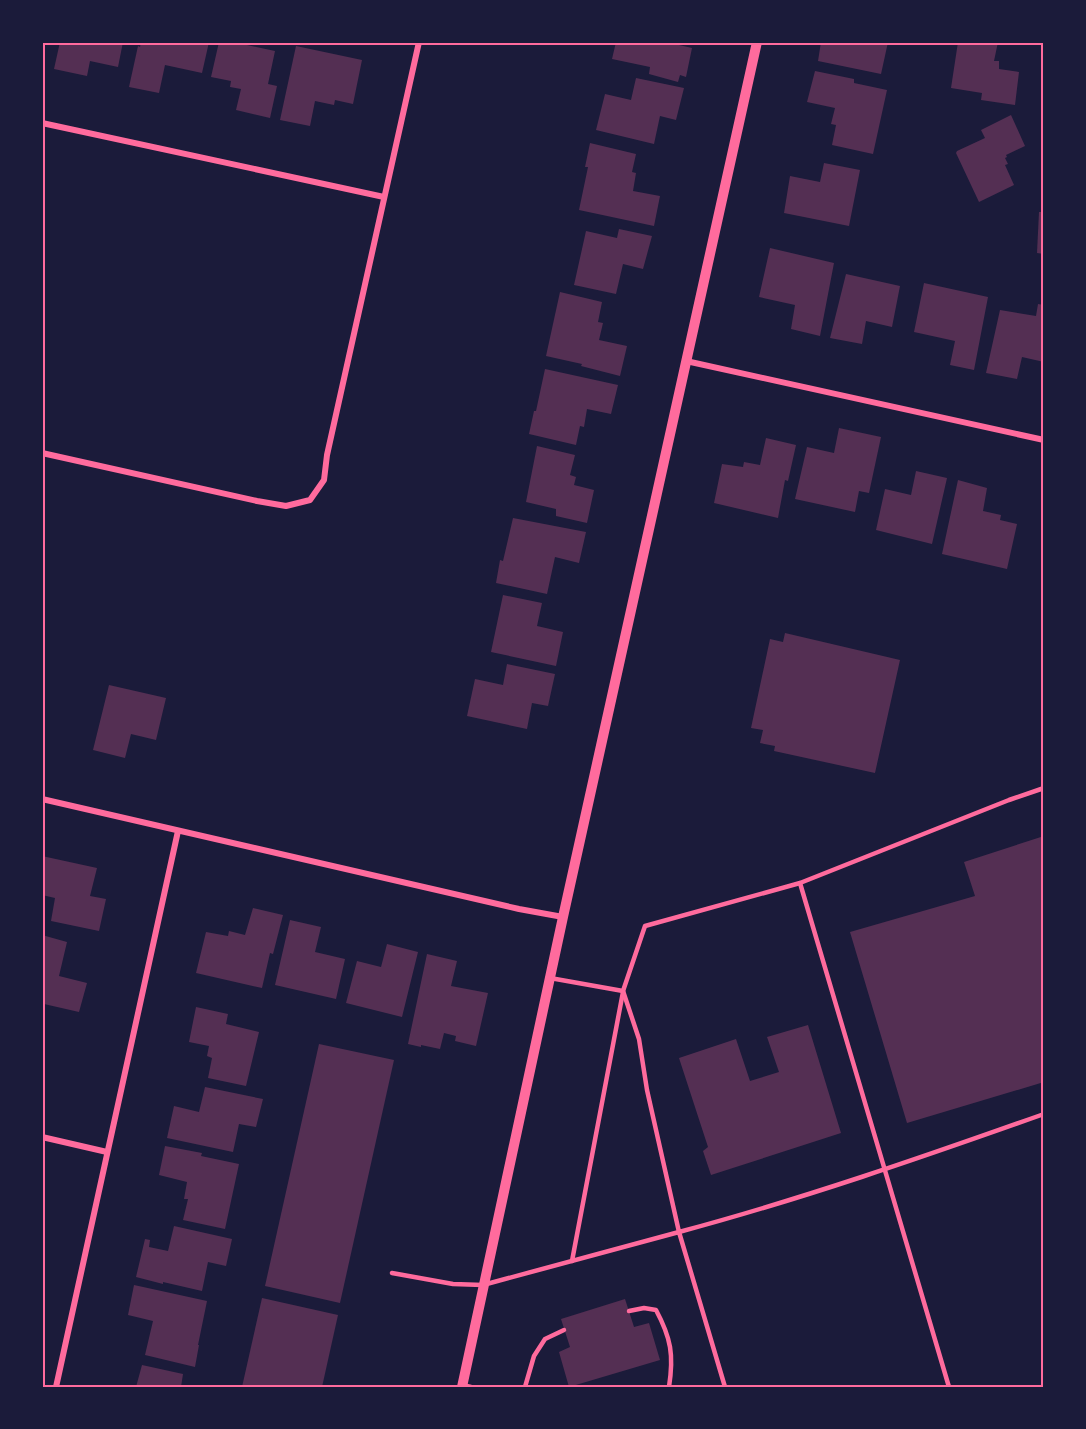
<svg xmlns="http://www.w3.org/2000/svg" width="1086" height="1429" font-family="'IBM Plex Sans',sans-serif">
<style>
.building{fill:#542f53}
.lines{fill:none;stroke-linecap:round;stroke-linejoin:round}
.service{stroke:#ff6b9d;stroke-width:4.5}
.minor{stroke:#ff6b9d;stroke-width:6}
.tertiary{stroke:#ff6b9d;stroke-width:10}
.neatline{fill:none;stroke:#ff6b9d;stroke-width:2}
</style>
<rect width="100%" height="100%" fill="#1b1b3a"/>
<g class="building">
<polygon points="60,42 123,42 118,67 90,61 87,76 54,69"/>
<polygon points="141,42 209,42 202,73 165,65 159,93 129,87 138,46 140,47"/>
<polygon points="219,42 233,42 275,51 268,84 277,86 270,118 236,110 241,89 230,87 231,81 211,77"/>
<polygon points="616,42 666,42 692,48 686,77 680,75 678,82 649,74 650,67 612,59"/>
<polygon points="821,42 888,42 881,74 818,61"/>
<polygon points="958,42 998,42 994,61 999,61 999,69 1019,72 1015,105 981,100 982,93 951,88"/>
<polygon points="296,46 362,60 353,104 335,100 334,105 315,101 310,126 280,120"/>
<polygon points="815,71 854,79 854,83 887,90 873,154 832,145 836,125 831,124 835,108 807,102"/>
<polygon points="636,78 684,88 676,120 660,116 654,144 596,130 605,94 631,100"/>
<polygon points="1011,115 1025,146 1006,155 1007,157 1005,158 1008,164 1005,165 1014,185 979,202 956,153 957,151 985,138 981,130"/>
<polygon points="590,143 636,154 632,172 636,173 633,191 660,196 654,226 579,210 588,167 585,167"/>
<polygon points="824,163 860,170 849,226 784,213 790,176 820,182"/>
<polygon points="1039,212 1044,212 1044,254 1037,253"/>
<polygon points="619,229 652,236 643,269 623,264 616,294 574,285 586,231 617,238"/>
<polygon points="770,248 834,263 820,336 791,329 795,305 759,297"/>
<polygon points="846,274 900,286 892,327 866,321 862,344 830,338"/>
<polygon points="924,283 988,297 974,370 950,365 955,341 914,332"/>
<polygon points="560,292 602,302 598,322 603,323 599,340 627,346 620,376 581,366 582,364 546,356"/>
<polygon points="1038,304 1044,305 1044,362 1022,357 1017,379 986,373 1000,310 1036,316"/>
<polygon points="545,369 618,385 611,414 587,409 584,427 580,426 576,445 529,434 534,411 536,411"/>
<polygon points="839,428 881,437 869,493 859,491 855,512 795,499 807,447 834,453"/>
<polygon points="766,438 796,445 788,481 785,480 778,518 714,503 722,464 743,467 744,462 760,465"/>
<polygon points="537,446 575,455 570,475 576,477 574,485 594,490 587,523 556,516 556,509 526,502"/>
<polygon points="916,471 947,478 932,544 876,530 885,489 911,495"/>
<polygon points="958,480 987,488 983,511 1001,515 1000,520 1017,524 1007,569 942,554"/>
<polygon points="513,518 586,532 579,563 555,557 547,594 496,583 500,560 503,561"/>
<polygon points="503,595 542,603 537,626 563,632 556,666 491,652"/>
<polygon points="785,633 900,660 875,773 774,751 775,746 760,743 763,730 751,728 770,639 783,642"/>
<polygon points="507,664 555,674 548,706 532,703 527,729 467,716 475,679 503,685"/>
<polygon points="109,685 166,698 156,740 131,734 125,758 93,750"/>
<polygon points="1044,836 1044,1082 907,1123 850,932 975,896 964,862"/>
<polygon points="42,856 97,868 90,896 106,899 99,931 51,921 55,898 42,895"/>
<polygon points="253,908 283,915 273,954 270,953 262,988 196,973 206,932 228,936 229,931 245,935"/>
<polygon points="290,920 321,927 315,952 345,959 336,999 275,985"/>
<polygon points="42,935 67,942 59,976 87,983 79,1012 44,1004 45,1000 42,1000"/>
<polygon points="387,944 418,952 402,1017 346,1003 357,961 381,967"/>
<polygon points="427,954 457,961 451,986 488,993 476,1046 455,1041 456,1036 444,1033 440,1049 421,1045 421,1047 408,1044"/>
<polygon points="196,1007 228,1014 226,1024 259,1032 246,1086 208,1078 212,1058 207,1056 209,1046 189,1042"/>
<polygon points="808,1025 841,1133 711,1175 703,1151 708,1147 679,1058 736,1039 750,1081 779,1072 767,1037"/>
<polygon points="319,1044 394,1060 340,1303 265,1286"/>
<polygon points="205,1087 263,1099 256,1127 239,1124 233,1152 167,1138 174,1106 199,1112"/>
<polygon points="165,1146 202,1153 201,1156 239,1164 225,1229 183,1220 188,1199 184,1199 187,1182 159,1175"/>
<polygon points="174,1226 232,1239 226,1266 208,1262 202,1291 163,1282 163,1284 136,1277 145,1239 150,1240 149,1247 168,1251"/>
<polygon points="134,1285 207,1301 198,1345 199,1345 195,1367 145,1355 153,1321 128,1315"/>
<polygon points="262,1298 338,1315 322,1387 242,1387"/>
<polygon points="625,1299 634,1327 649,1323 660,1360 569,1387 559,1352 570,1347 561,1319"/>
<polygon points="142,1365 183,1374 181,1387 136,1387"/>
</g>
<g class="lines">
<g class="service">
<polyline points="550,978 623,991 645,926 800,883"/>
<path d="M623 991 639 1039 647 1090 679 1232C802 1199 923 1157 1044 1114"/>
<polyline points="572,1261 623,992"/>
<polyline points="392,1273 453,1284 483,1285 679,1232 725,1387"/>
<path d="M629 1311 644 1308 656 1310C671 1338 674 1355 669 1387"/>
<polyline points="462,1385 471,1387"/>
<polyline points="525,1387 534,1356 545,1339 564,1330"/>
<polyline points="949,1387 800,883 1009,800 1044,788"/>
</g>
<g class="minor">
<polyline points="42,123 384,197"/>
<polyline points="686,361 1044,440"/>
<polyline points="42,453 257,501 286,506 310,500 324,480 327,455 419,42"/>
<polyline points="42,799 519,909 563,917"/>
<polyline points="42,1137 107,1152"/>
<polyline points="56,1387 178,831"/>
</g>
<polyline class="tertiary" points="462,1387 563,917 757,42"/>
</g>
<rect width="1086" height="1429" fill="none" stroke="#1b1b3a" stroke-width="87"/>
<rect x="44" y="44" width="998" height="1342" class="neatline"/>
</svg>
